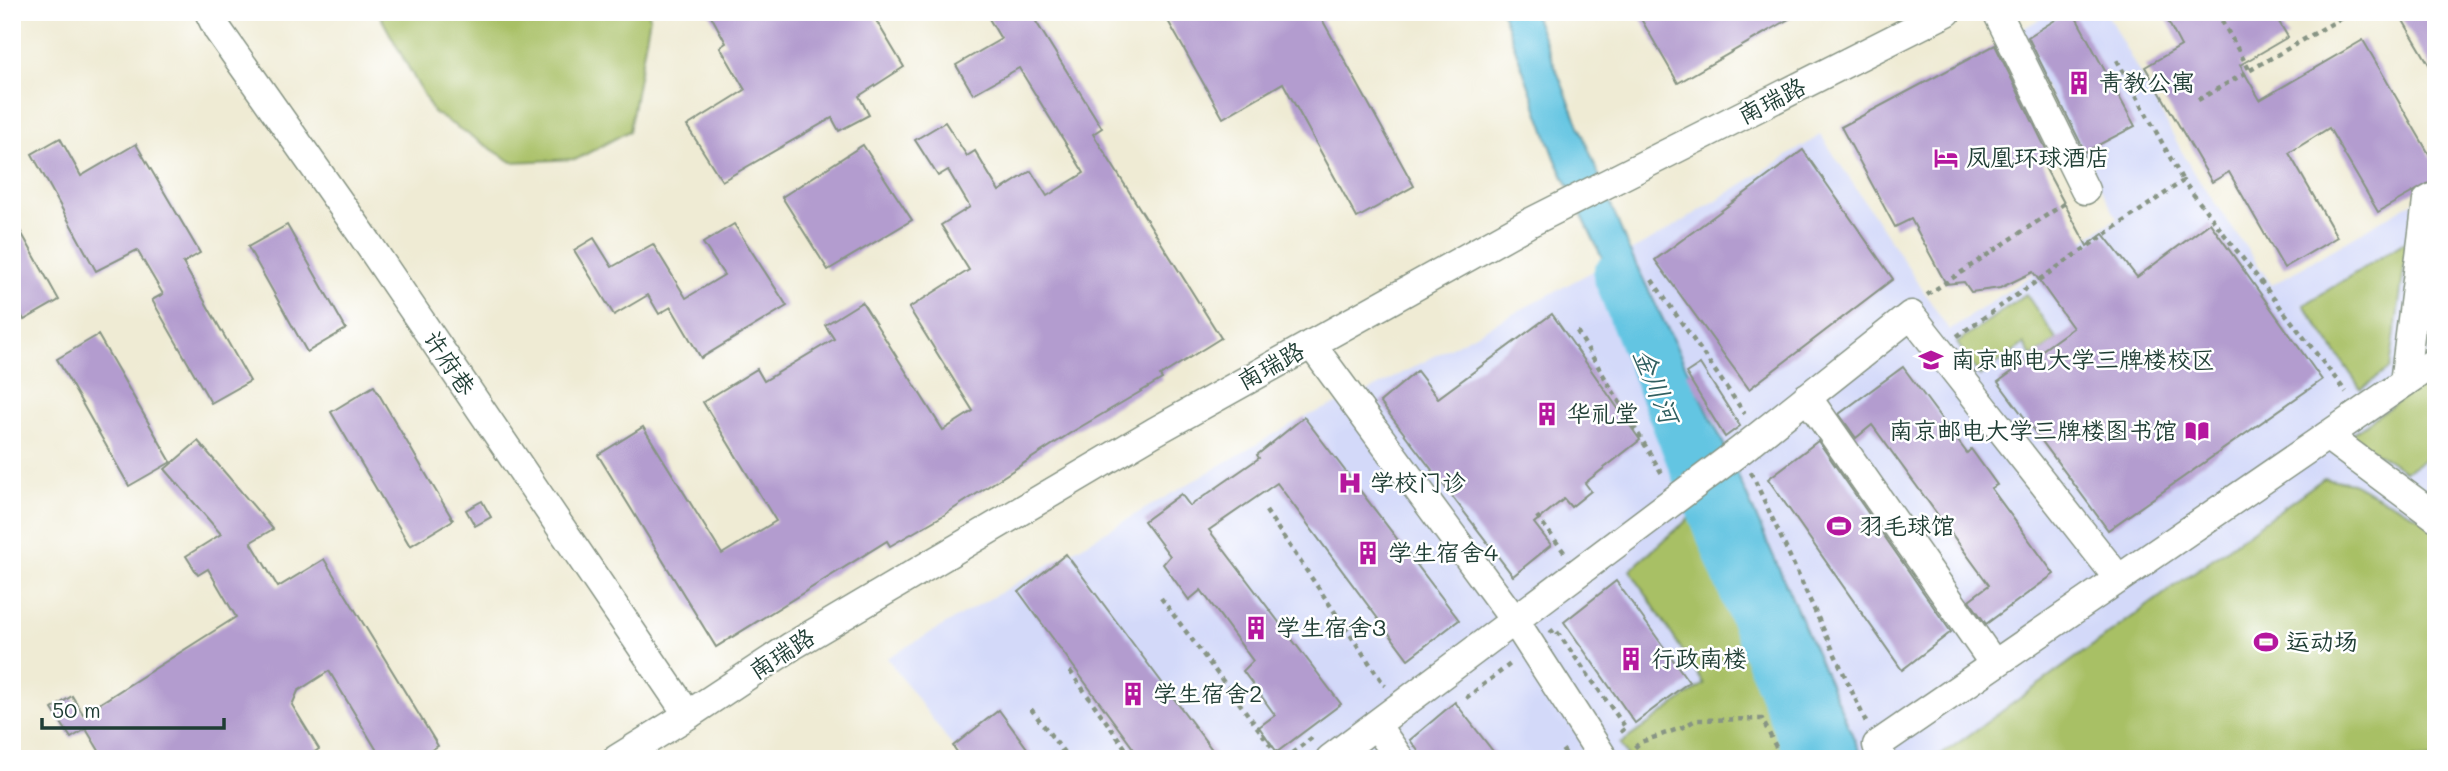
<svg xmlns="http://www.w3.org/2000/svg" width="2448" height="771" font-family="Mali,'LXGW WenKai TC',sans-serif">
<style>
.built{fill:#d3d9f9}
.green{fill:#a8c065;stroke:#647e4c;stroke-width:2}
.water{fill:#64c5e2;stroke:#42818b;stroke-width:2}
.lines{fill:none;stroke-linecap:round;stroke-linejoin:round}
.river{stroke:#64c5e2;stroke-width:44}
.building{fill:#b39ccf}
.minor-casing{stroke:#879484;stroke-width:31}
.path{stroke:#879484;stroke-width:4.5;stroke-dasharray:5 5;stroke-linecap:butt}
.minor{stroke:#fff;stroke-width:28}
.labels{text-anchor:middle;stroke-width:5;stroke-linejoin:round;paint-order:stroke}
.poi-label{font-size:24px;fill:#1f3d34;stroke:#fff;text-anchor:start}
.street-label{font-size:24px;fill:#1f3d34;stroke:#fff}
.water-label{font-size:26px;font-style:italic;fill:#305f60;stroke:#fff}
</style>
<rect width="100%" height="100%" fill="#fff"/>
<filter id="ink" filterUnits="userSpaceOnUse"><feTurbulence type="fractalNoise" baseFrequency=".0143" numOctaves="2"/><feDisplacementMap in="SourceGraphic" scale="14" xChannelSelector="R" yChannelSelector="G"/><feConvolveMatrix kernelMatrix="1 2 1 2 8 2 1 2 1" color-interpolation-filters="sRGB"/></filter>
<filter id="wash" filterUnits="userSpaceOnUse"><feTurbulence type="fractalNoise" baseFrequency=".00686" numOctaves="4" result="noise"/><feDisplacementMap in="SourceGraphic" scale="28" xChannelSelector="R" yChannelSelector="G"/><feGaussianBlur stdDeviation="1.57" result="paint"/><feColorMatrix in="noise" values="0 0 0 0 0 0 0 0 0 0 0 0 0 0 0 0 0 1.4 0 .05"/><feComposite in="paint" operator="in"/></filter>
<g filter="url(#wash)">
<rect width="100%" height="100%" fill="#efebd4"/>
<polygon class="built" points="2052,12 2106,12 2192,170 2272,285 2436,188 2436,759 962,759 887,658 1304,417 1371,390 1662,234 1821,135 1949,330 2117,218 2015,33"/>
<g class="green">
<polygon points="378,12 648,12 650,17 629,131 577,159 512,162 433,112"/>
<polygon points="2408,240 2390,368 2361,389 2304,305"/>
<polygon points="2026,294 2057,340 2032,357 2024,344 1980,376 1957,343"/>
<polygon points="2436,375 2436,452 2405,471 2350,435"/>
<polygon points="2324,478 2352,483 2436,526 2436,759 1936,759"/>
<polygon points="1700,509 1810,759 1629,759 1620,744 1704,684 1630,570"/>
</g>
<polygon class="water" points="1502,12 1533,12 1630,252 1727,451 1863,759 1826,759 1664,389 1555,158"/>
<g class="lines">
<polyline class="river" points="1615,275 1808,759"/>
</g>
<g id="blocks">
<g class="building">
<polygon points="709,12 871,12 904,67 859,96 869,115 839,131 832,118 722,181 687,126 745,90 720,47 726,43"/>
<polygon points="985,12 1030,12 1102,128 1093,134 1221,338 1160,376 1162,379 1072,432 944,515 890,546 887,541 716,647 598,455 643,427 722,554 776,521 703,402 757,369 764,381 834,339 825,325 862,302 943,430 973,411 909,308 969,270 941,225 970,207 948,170 938,176 915,140 945,122 967,156 975,151 999,191 1031,171 1047,196 1084,173 1019,68 973,94 956,65 1001,39"/>
<polygon points="1163,12 1318,12 1414,186 1357,218 1283,83 1223,118"/>
<polygon points="1637,12 1801,12 1678,83"/>
<polygon points="2068,12 2073,12 2135,126 2085,152 2028,37"/>
<polygon points="2163,12 2273,12 2288,37 2240,65 2260,100 2363,40 2436,166 2436,179 2378,212 2329,128 2289,153 2337,237 2284,268 2229,172 2212,182 2145,67 2181,46"/>
<polygon points="2398,12 2436,12 2436,76"/>
<polygon points="1995,45 2047,151 2039,156 2087,246 2103,234 2137,277 2210,223 2322,380 2108,530 1998,382 2073,328 2033,272 2000,288 1971,292 1964,282 1946,284 1911,219 1895,227 1841,127"/>
<polygon points="60,138 81,176 136,144 200,253 183,263 250,381 211,403 152,300 163,294 137,250 96,271 32,154"/>
<polygon points="863,145 912,220 828,270 782,197"/>
<polygon points="1803,150 1893,279 1749,389 1655,260"/>
<polygon points="12,216 59,300 24,320 12,297"/>
<polygon points="734,224 787,306 701,358 671,307 659,314 648,295 614,315 574,250 594,238 612,267 653,244 686,298 724,275 703,243"/>
<polygon points="287,225 346,329 307,352 248,247"/>
<polygon points="1552,314 1640,440 1585,483 1591,491 1571,507 1564,499 1534,523 1551,545 1513,576 1380,402 1417,371 1438,398"/>
<polygon points="98,335 171,462 129,486 57,359"/>
<polygon points="1700,364 1740,426 1725,437 1686,373"/>
<polygon points="1903,367 1967,453 1971,449 1997,485 1991,488 2054,574 1986,624 1969,600 1989,585 1872,425 1856,438 1839,414"/>
<polygon points="374,386 453,520 410,546 331,412"/>
<polygon points="1304,417 1459,620 1408,659 1277,483 1209,530 1341,704 1277,752 1259,727 1275,715 1243,671 1253,661 1201,590 1189,600 1163,564 1170,556 1144,521 1181,494 1190,506 1259,458 1257,455"/>
<polygon points="198,441 273,529 251,542 278,587 324,559 438,746 416,759 382,759 329,671 298,691 292,705 319,749 304,759 104,759 86,729 71,738 52,709 72,696 83,714 236,617 208,569 198,575 186,556 221,534 165,469"/>
<polygon points="1818,441 1951,632 1902,670 1768,479"/>
<polygon points="482,501 491,517 475,526 466,510"/>
<polygon points="1066,554 1219,759 1141,759 1019,592"/>
<polygon points="1616,581 1689,682 1635,723 1564,622"/>
<polygon points="1455,702 1461,710 1499,759 1424,759 1410,740"/>
<polygon points="999,710 1035,759 962,759 953,746"/>
</g>
</g>
</g>
<g filter="url(#ink)">
<use href="#blocks" fill-opacity="0" stroke="#879484" stroke-width="2"/>
<g class="lines">
<g class="minor-casing">
<g id="minor">
<polyline points="209,12 218,30 361,233 688,715"/>
<polyline points="1997,12 2085,190"/>
<polyline points="1311,344 1515,621 1604,759"/>
<polyline points="2404,383 2427,201 2436,196"/>
<polyline points="1807,397 1994,664"/>
<polyline points="2327,436 2436,517"/>
<polyline points="1376,725 1400,759"/>
<polyline points="617,759 688,715 792,646 1154,432 1527,224 1947,12"/>
<polyline points="1330,759 1741,450 1911,315 2118,578"/>
<polyline points="1882,759 1877,745 2436,361"/>
</g>
</g>
<g class="path">
<polyline points="2217,12 2250,71"/>
<polyline points="2117,60 2183,181"/>
<polyline points="2198,100 2352,12"/>
<polyline points="1652,280 1745,414"/>
<polyline points="1927,295 2065,203"/>
<polyline points="1577,331 1664,477"/>
<polyline points="1957,336 2183,181 2346,392"/>
<polyline points="1751,472 1866,722"/>
<polyline points="1266,511 1385,686"/>
<polyline points="1537,516 1564,552"/>
<polyline points="1161,598 1281,759"/>
<polyline points="1550,633 1555,629 1626,728 1618,734"/>
<polyline points="1070,671 1133,759"/>
<polyline points="1466,698 1513,662"/>
<polyline points="1031,709 1069,759"/>
<polyline points="1627,754 1641,742 1681,728 1696,720 1762,719 1782,759"/>
<polyline points="1284,759 1313,737"/>
<polyline points="1554,759 1567,749"/>
</g>
<use href="#minor" class="minor"/>
</g>
</g>
<defs>
<g id="building-bare" transform="scale(1.89)"><path d="M-4-6H4V6H1V3H-1V6H-4ZM-2.5-4.3h1.7v1.8h-1.7ZM.8-4.3h1.7v1.8H.8ZM-2.5-1h1.7V.8h-1.7ZM.8-1h1.7V.8H.8Z" fill="#b5179e" stroke="#fff" stroke-width="2.5" paint-order="stroke"/></g>
<g id="hotel-bare" transform="scale(1.89)"><path d="M-6-4.5h1.5V1H6V5H4.5V3h-9V5H-6ZM-4 0a1.8 1.8 0 1 1 3.6 0ZM.5 0V-2.5h3Q6-2.5 6 0Z" fill="#b5179e" stroke="#fff" stroke-width="2.5" paint-order="stroke"/></g>
<g id="university-bare" transform="scale(1.89)"><path d="M0-5L7-2L0 1L-7-2ZM-4 1L0 2.5L4 1V4Q0 6-4 4Z" fill="#b5179e" stroke="#fff" stroke-width="2.5" paint-order="stroke"/></g>
<g id="library-bare" transform="scale(1.89)"><path d="M-6-4Q-3-5.5-.7-3.5V5Q-3 3-6 4ZM6-4Q3-5.5 .7-3.5V5Q3 3 6 4Z" fill="#b5179e" stroke="#fff" stroke-width="2.5" paint-order="stroke"/></g>
<g id="hospital-bare" transform="scale(1.89)"><path d="M-5-5h3v3.5h4V-5h3V5h-3V1.5h-4V5h-3Z" fill="#b5179e" stroke="#fff" stroke-width="2.5" paint-order="stroke"/></g>
<g id="stadium-bare" transform="scale(1.89)"><path d="M0-5a6.5 5 0 1 0 0 10a6.5 5 0 1 0 0-10ZM-3.5-1.8h7v3.6h-7Z" fill="#b5179e" stroke="#fff" stroke-width="2.5" paint-order="stroke"/></g>
</defs>
<g fill-rule="evenodd">
<use href="#building-bare" x="2079" y="83"/>
<use href="#hotel-bare" x="1946" y="158"/>
<use href="#university-bare" x="1931" y="360"/>
<use href="#building-bare" x="1547" y="414"/>
<use href="#library-bare" x="2197" y="431"/>
<use href="#hospital-bare" x="1350" y="483"/>
<use href="#stadium-bare" x="1839" y="526"/>
<use href="#building-bare" x="1368" y="553"/>
<use href="#building-bare" x="1256" y="628"/>
<use href="#stadium-bare" x="2266" y="642"/>
<use href="#building-bare" x="1631" y="659"/>
<use href="#building-bare" x="1133" y="694"/>
</g>
<g class="labels">
<g class="poi-label">
<text x="2099" y="91">青教公寓</text>
<text x="1966" y="166">凤凰环球酒店</text>
<text x="1951" y="368">南京邮电大学三牌楼校区</text>
<text x="1567" y="422">华礼堂</text>
<text x="2177" y="439" text-anchor="end">南京邮电大学三牌楼图书馆</text>
<text x="1370" y="491">学校门诊</text>
<text x="1859" y="534">羽毛球馆</text>
<text x="1388" y="561">学生宿舍4</text>
<text x="1276" y="636">学生宿舍3</text>
<text x="2286" y="650">运动场</text>
<text x="1651" y="667">行政南楼</text>
<text x="1153" y="702">学生宿舍2</text>
</g>
<g class="street-label">
<text transform="translate(1772 101) rotate(-27)" y="8">南瑞路</text>
<text transform="translate(449 363) rotate(56)" y="8">许府巷</text>
<text transform="translate(1271 366) rotate(-29)" y="8">南瑞路</text>
<text transform="translate(782 654) rotate(-33)" y="8">南瑞路</text>
</g>
<g class="water-label">
<text transform="translate(1656 386) rotate(68)" y="9">金川河</text>
</g>
</g>
<rect width="2448" height="771" fill="none" stroke="#fff" stroke-width="42"/>
<path d="M42 718v10h182v-10" fill="none" stroke="#1f3d34" stroke-width="3.5"/>
<text x="52" y="718" font-size="21" fill="#1f3d34" stroke="#ffffff" stroke-width="5" paint-order="stroke">50 m</text>
</svg>
